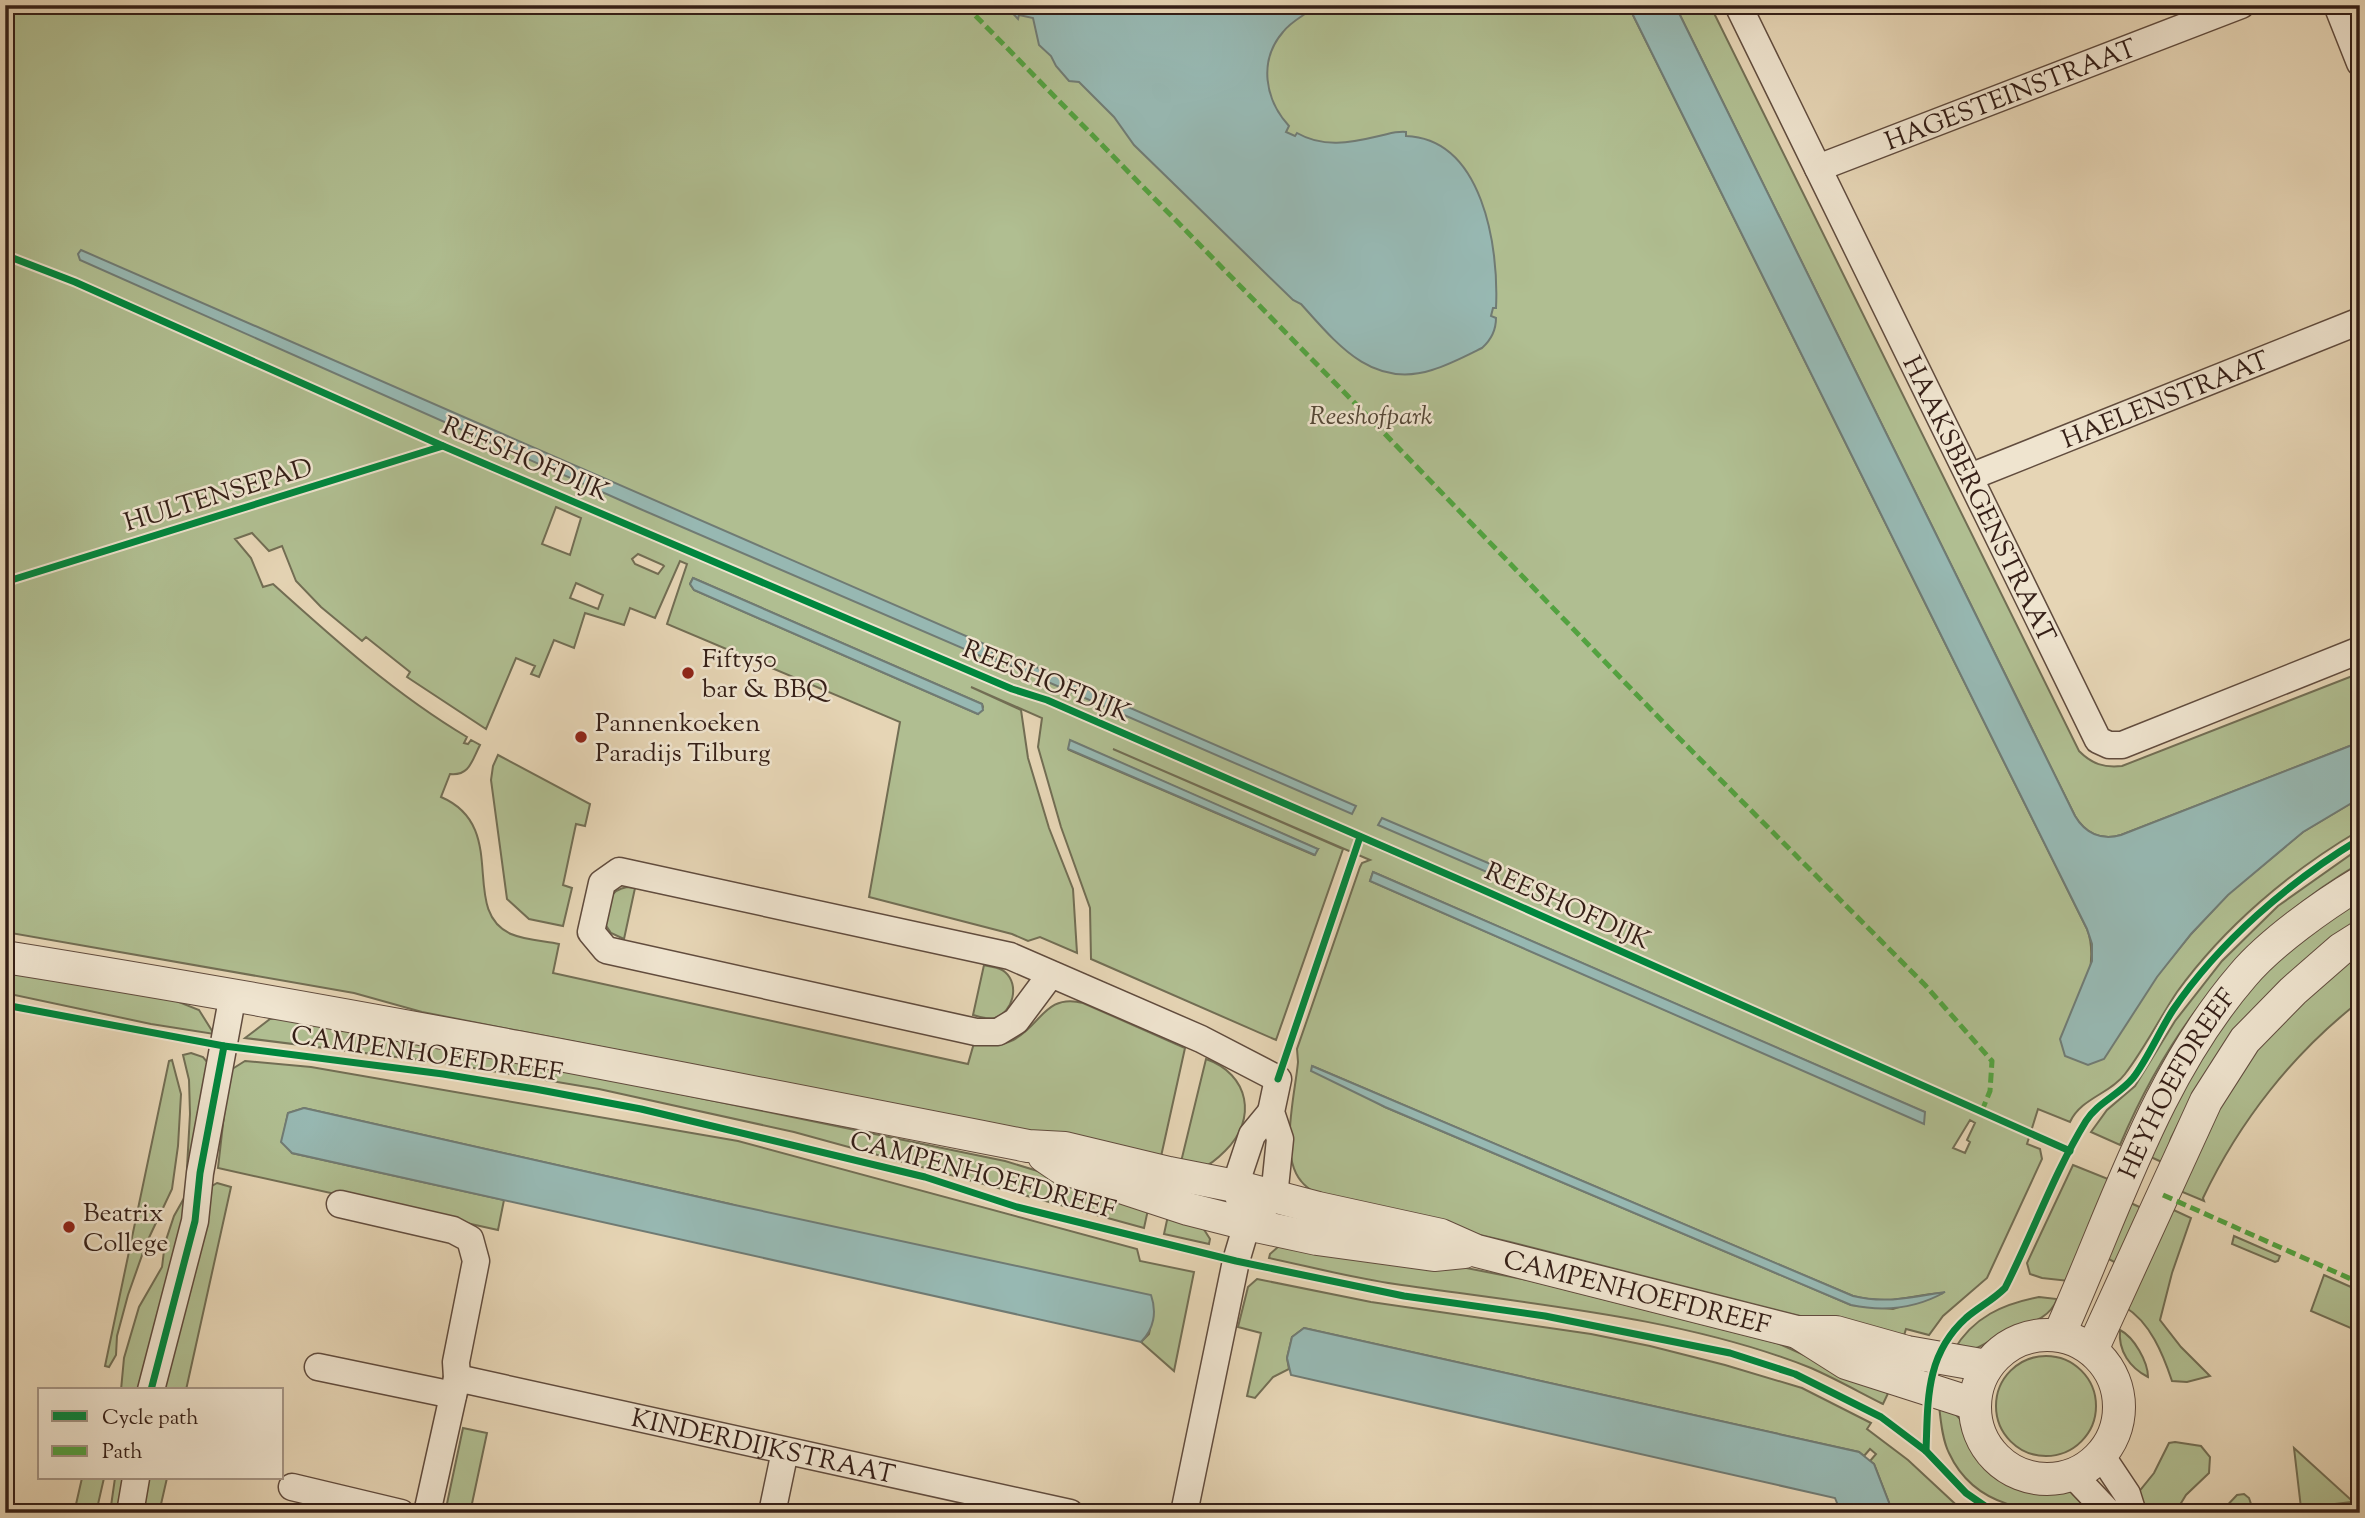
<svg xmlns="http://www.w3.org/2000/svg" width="2365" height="1518" font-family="'Sorts Mill Goudy',serif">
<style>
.green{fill:#b0be91;stroke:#726e54;stroke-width:2;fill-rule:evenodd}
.water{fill:#97b8b2;stroke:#707b74;stroke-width:2}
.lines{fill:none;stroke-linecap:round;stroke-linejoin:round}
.minor-casing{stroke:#614c3e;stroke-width:29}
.tertiary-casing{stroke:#614c3e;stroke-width:34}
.minor{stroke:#efe4cf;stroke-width:26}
.tertiary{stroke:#efe4cf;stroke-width:32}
.quiet{stroke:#53a240;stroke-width:5;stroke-dasharray:10 5;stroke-linecap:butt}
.cycleway-casing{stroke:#efe4cf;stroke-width:11}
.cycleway{stroke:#00873e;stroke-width:7}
.poi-dot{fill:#8f2418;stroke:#efe4cf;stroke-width:2.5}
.labels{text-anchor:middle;stroke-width:5;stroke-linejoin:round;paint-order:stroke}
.street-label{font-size:26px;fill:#351f17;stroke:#efe4cf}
.park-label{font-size:26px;font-style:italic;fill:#544736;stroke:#efe4cf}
.poi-label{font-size:26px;fill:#351f17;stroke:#efe4cf;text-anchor:start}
</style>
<rect width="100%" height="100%" fill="#e6d5b5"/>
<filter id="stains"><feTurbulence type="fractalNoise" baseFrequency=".00286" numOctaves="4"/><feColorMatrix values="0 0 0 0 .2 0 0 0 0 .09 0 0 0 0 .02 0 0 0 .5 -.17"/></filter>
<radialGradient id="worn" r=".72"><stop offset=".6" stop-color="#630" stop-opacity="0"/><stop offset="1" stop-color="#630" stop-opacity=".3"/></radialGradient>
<g class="green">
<path d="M5 5H1628L2087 929C2101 963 2077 1020 2068 1055L2086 1063 2191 934 2228 894 2303 832 2360 798V830C2290 871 2224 927 2177 992 2159 1019 2145 1048 2125 1074 2110 1094 2081 1098 2070 1122L2038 1109 2027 1144 2040 1149 2042 1159 1987 1278 1943 1316 1929 1335 1906 1329 1902 1342 1510 1242 1323 1198C1316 1193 1307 1189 1301 1181 1279 1155 1295 1095 1298 1062L1297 1049 1360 867 1362 863 1370 860 1113 749 1343 849 1276 1040 1091 959 1090 908 1061 827 1038 747 1042 718 971 687 1021 710 1028 758 1049 828 1073 889 1077 953 1040 937 1028 941 1012 934 869 897 900 722 667 624 687 564 680 561 655 618 630 608 624 625 585 613 574 648 554 640 539 677 531 674 535 666 516 658 486 729 407 677 410 672 366 637 362 641 321 607 296 581 282 546 269 551 252 533 235 539 251 558 263 587 273 584C334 639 395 694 467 737L464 743 468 744 471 740 480 745C472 760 470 776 450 774L441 797C511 827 458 910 511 934 525 940 544 941 559 944L553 973 968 1064 974 1043C1040 1057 1032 989 1083 1003L1185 1048 1160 1161 903 1106 422 1012 354 993 5 932ZM556 507 581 518 570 555 542 544ZM638 554 663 565 664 566 658 574 635 564 632 559ZM693 578 982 704 983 707 978 714 694 590 690 584ZM576 583 603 595 598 609 570 598ZM1071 741 1317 849H1318L1314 855 1069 750ZM1373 872 1924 1112V1123L1370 881ZM1312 1066 1853 1296C1892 1306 1907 1295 1943 1293L1893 1309 1851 1305 1385 1107ZM1970 1120 1975 1123 1967 1140 1970 1142 1965 1153 1953 1148Z"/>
<path d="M1675 5H1710L2079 751C2092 764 2104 768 2122 766L2360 673V742L2121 835C2101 841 2085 833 2075 816Z"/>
<polygon points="498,755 590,804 585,826 576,824 563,885 572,888 563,926 529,919 507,899 491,780 493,766"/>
<path d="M2360 848V863C2247 930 2171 1024 2120 1145L2091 1132 2107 1110 2135 1086 2175 1021 2222 961 2278 906Z"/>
<path d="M627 887 635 888 624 939 611 933 605 924C608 906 606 891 627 887Z"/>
<polygon points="2360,899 2360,924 2188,1105 2171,1138 2164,1163 2144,1154 2225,1018 2266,972 2306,936"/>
<path d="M2360 948V1001C2293 1053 2239 1122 2203 1198L2204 1201 2173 1188 2240 1061Z"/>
<path d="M984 965C991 967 1000 967 1005 972 1020 985 1013 1012 995 1018 988 1020 980 1017 973 1015Z"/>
<polygon points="5,970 164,996 199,1010 214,1034 151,1024 5,993"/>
<polygon points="279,1018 540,1065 1005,1161 1149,1205 1144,1228 794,1132 599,1089 444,1063 245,1038 270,1019"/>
<polygon points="191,1053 203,1057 208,1063 192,1168 187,1168 190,1114 189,1080 183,1055"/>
<path d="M1206 1059C1249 1074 1258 1119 1225 1151 1219 1157 1211 1165 1203 1167 1196 1168 1187 1166 1180 1166Z"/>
<polygon points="172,1060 181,1094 178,1146 172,1189 146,1244 128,1295 117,1336 116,1355 109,1367 105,1366 169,1061"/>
<polygon points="245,1061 311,1067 738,1141 1137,1249 1140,1261 1194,1272 1174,1371 1141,1342 1149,1334 1150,1329 730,1204 304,1108 288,1113 283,1137 292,1153 504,1200 498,1230 218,1168 229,1071"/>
<polygon points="2073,1165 2113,1181 2069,1281 2042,1278 2030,1274 2027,1263"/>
<polygon points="217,1183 231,1187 186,1390 163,1390 212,1186"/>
<polygon points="192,1184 142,1390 121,1390 124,1358 139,1307 162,1267 165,1243 174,1216"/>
<polygon points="2124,1200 2144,1209 2116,1263 2103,1256"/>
<path d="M2165 1206 2191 1218 2172 1273 2160 1320 2181 1347 2210 1376 2187 1382 2172 1381C2163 1354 2150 1322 2125 1307Z"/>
<polygon points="1169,1211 1203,1228 1210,1239 1209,1244 1164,1234"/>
<polygon points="2234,1236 2280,1256 2278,1261 2275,1262 2232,1244"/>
<path d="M1279 1246 1456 1266 1528 1280 1777 1343 1840 1371 1891 1387 1883 1404C1859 1392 1836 1379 1811 1368 1684 1317 1530 1304 1395 1284 1353 1278 1311 1267 1269 1258L1270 1254Z"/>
<polygon points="2324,1275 2360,1291 2360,1332 2311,1311"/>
<polygon points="1257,1279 1371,1302 1591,1334 1650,1346 1725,1365 1802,1388 1871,1423 1867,1429 1908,1460 1965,1513 1893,1513 1874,1464 1870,1461 1876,1454 1870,1449 1864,1456 1859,1452 1304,1328 1292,1337 1287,1358 1289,1369 1273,1377 1255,1398 1247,1396 1261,1333 1238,1327 1248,1287"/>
<path d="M2039 1297 2057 1299C2049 1321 2025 1324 2006 1332 1985 1341 1980 1353 1954 1350 1973 1317 2003 1304 2039 1297Z"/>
<path d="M2120 1330C2134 1337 2148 1362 2148 1377 2130 1368 2118 1351 2120 1330Z"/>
<circle cx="2046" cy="1406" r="50"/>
<path d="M1939 1406 1949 1407 1960 1419 1975 1449 1990 1467 2020 1485 2031 1488 2073 1492 2087 1505C2035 1518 1974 1507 1949 1453 1942 1439 1941 1421 1939 1406Z"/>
<polygon points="463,1428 487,1433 470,1513 445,1513"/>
<polygon points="2175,1442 2201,1446 2210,1457 2209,1473 2186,1495 2175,1513 2146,1513 2138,1493 2154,1473 2169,1443"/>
<polygon points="2294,1448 2350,1499 2360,1490 2360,1501 2301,1508"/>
<polygon points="82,1478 104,1478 96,1513 74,1513"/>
<polygon points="115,1478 125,1478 119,1513 110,1513"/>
<polygon points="146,1478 167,1478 159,1513 140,1513"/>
<polygon points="2244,1494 2249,1498 2254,1513 2220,1513 2237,1495"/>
</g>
<g class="water">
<path d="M1005 5H1317C1306 15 1292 20 1283 32 1258 61 1265 100 1289 126L1286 132 1295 136 1297 133C1323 148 1350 143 1379 136 1389 134 1396 131 1406 132V136C1483 139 1499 247 1496 308H1493L1491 316 1496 318C1496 330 1491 340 1482 348 1466 356 1449 365 1432 370 1372 389 1337 344 1301 304L1293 300 1134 145 1114 117 1079 82 1069 81 1056 66 1051 56 1039 45 1033 18 1019 15 1018 19Z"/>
<path d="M1628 5H1675L2075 816C2085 833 2101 841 2121 835L2360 742V798L2303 832 2228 895 2191 934 2157 977 2104 1059 2088 1065 2065 1056 2060 1039 2092 961V944L2087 929Z"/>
<polygon points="81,250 989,646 999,664 638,508 80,260 78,254"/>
<polygon points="693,578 982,704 983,710 978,714 694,590 690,584"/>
<polygon points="1013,657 1356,806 1352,814 1009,665"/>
<polygon points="1070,740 1318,849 1315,855 1068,749"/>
<polygon points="1382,818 1493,865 1496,871 1489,873 1378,825"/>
<polygon points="1373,872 1925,1112 1924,1124 1370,881"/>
<path d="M1312 1066 1853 1296C1886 1304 1913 1297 1945 1292 1915 1309 1884 1312 1851 1305L1385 1107 1311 1071Z"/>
<path d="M304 1108 730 1204 1151 1295C1157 1312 1154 1329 1141 1342L292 1153 281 1142 288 1113Z"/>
<polygon points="1304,1328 1859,1452 1874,1464 1893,1513 1841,1513 1835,1498 1291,1375 1287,1358 1292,1337"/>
</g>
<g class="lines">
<g class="minor-casing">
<g id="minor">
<path id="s1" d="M1738 5 2098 740 2109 745H2122L2360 650"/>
<polyline points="2337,5 2360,63"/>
<path id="s2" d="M1818 168 2241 5"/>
<path id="s3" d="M1970 477 2360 321"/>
<polyline points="1051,974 1016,1021 998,1032 976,1032 606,950 591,932 602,883 619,871 1010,956 1201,1039 1278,1079 1271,1112 1280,1139 1274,1197 1247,1224 1236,1261 1184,1513"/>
<polyline points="340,1204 453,1230 470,1239 476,1261 456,1362 457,1378"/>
<polyline points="1247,1224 1235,1186 1252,1135 1271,1112"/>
<polyline points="318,1367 453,1395"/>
<polyline points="151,1390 195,1221 200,1173 233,994"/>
<polyline points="2101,1455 2127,1494 2133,1513"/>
<polyline points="2073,1475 2109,1513"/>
<polyline points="292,1487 401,1513"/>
<polyline points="130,1513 136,1478"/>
<path id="s4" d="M427 1513 457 1378 1070 1513"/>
<polyline points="772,1513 785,1451"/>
</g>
</g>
<g class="tertiary-casing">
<g id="tertiary">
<path id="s5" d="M5 957C348 1012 688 1079 1028 1146L1065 1148 1169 1173 1235 1186 1318 1208 1441 1235 1477 1251 1797 1332H1836L1907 1352 1987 1366"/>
<polyline points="1044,1156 1060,1167 1188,1209 1247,1224 1317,1239 1434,1255 1464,1252"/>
<polyline points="1797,1332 1846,1363 1974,1404"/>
<circle cx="2047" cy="1407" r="72"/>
<path id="s6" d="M2059 1335C2114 1214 2154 1078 2243 975 2270 943 2323 905 2360 883"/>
<polyline points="2092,1350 2206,1101 2245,1040 2293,991 2341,949 2360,937"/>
</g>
</g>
<use href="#minor" class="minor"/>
<use href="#tertiary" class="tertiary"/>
<g class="quiet">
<polyline points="965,5 1386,435 1667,726 1925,985 1992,1061 1990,1091 1981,1113"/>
<polyline points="2163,1195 2360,1283"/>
</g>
<g class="cycleway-casing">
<g id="cycleway">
<polyline points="5,255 75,282 443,446 1012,689 1047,700 1481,889 2070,1151"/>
<polyline points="5,582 443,446"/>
<polyline points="5,1005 224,1046 443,1074 535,1089 641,1109 925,1177 1017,1207 1236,1261 1404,1296 1545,1316 1730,1353 1795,1374 1881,1417 1926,1451 1966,1493 1995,1513"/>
<polyline points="1278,1079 1360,837"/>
<polyline points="151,1390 195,1221 200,1173 224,1046"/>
<path d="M1926 1451C1928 1401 1925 1355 1966 1318 1979 1307 1993 1300 2005 1288 2033 1233 2054 1173 2086 1121 2097 1103 2119 1095 2133 1078 2147 1060 2160 1030 2173 1010 2219 942 2290 881 2360 839"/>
</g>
</g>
<use href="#cycleway" class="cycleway"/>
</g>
<g class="poi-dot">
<circle cx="688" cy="673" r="7"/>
<circle cx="581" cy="737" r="7"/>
<circle cx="69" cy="1227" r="7"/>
</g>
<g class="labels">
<g class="street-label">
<text dy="9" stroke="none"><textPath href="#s2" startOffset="206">HAGESTEINSTRAAT</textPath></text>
<text dy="9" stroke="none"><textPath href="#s3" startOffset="210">HAELENSTRAAT</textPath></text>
<text transform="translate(526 458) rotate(23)" y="9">REESHOFDIJK</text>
<text transform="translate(218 494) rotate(-17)" y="9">HULTENSEPAD</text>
<text dy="9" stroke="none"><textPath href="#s1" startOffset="550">HAAKSBERGENSTRAAT</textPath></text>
<text transform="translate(1047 680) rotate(22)" y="9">REESHOFDIJK</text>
<text transform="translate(1568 905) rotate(24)" y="9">REESHOFDIJK</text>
<text transform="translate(427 1053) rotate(8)" y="9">CAMPENHOEFDREEF</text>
<text dy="9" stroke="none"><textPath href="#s6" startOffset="278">HEYHOEFDREEF</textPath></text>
<text transform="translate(983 1174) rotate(15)" y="9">CAMPENHOEFDREEF</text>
<text dy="9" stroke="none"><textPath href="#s5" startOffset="1668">CAMPENHOEFDREEF</textPath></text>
<text dy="9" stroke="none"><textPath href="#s4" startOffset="452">KINDERDIJKSTRAAT</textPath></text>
</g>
<g class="park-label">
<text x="1371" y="424">Reeshofpark</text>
</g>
<g class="poi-label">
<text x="702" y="667">Fifty50<tspan x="702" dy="30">bar &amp; BBQ</tspan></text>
<text x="595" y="731">Pannenkoeken<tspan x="595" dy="30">Paradijs Tilburg</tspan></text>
<text x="83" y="1221">Beatrix<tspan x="83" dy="30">College</tspan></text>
</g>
</g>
<rect width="2365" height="1518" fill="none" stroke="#e6d5b5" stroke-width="28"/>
<rect x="7" y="7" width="2351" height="1504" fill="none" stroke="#351f17" stroke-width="3.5"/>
<rect x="14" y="14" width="2337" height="1490" fill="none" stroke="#351f17" stroke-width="2"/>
<rect x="38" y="1388" width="245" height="91" fill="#efe4cf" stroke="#a59585" stroke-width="2"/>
<rect x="52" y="1411" width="35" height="10" fill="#00873e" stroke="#a59585" stroke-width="2"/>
<text x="102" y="1424" font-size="21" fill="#351f17">Cycle path</text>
<rect x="52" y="1446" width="35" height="10" fill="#53a240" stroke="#a59585" stroke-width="2"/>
<text x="102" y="1458" font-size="21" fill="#351f17">Path</text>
<rect width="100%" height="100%" filter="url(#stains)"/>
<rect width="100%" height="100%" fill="url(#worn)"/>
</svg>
